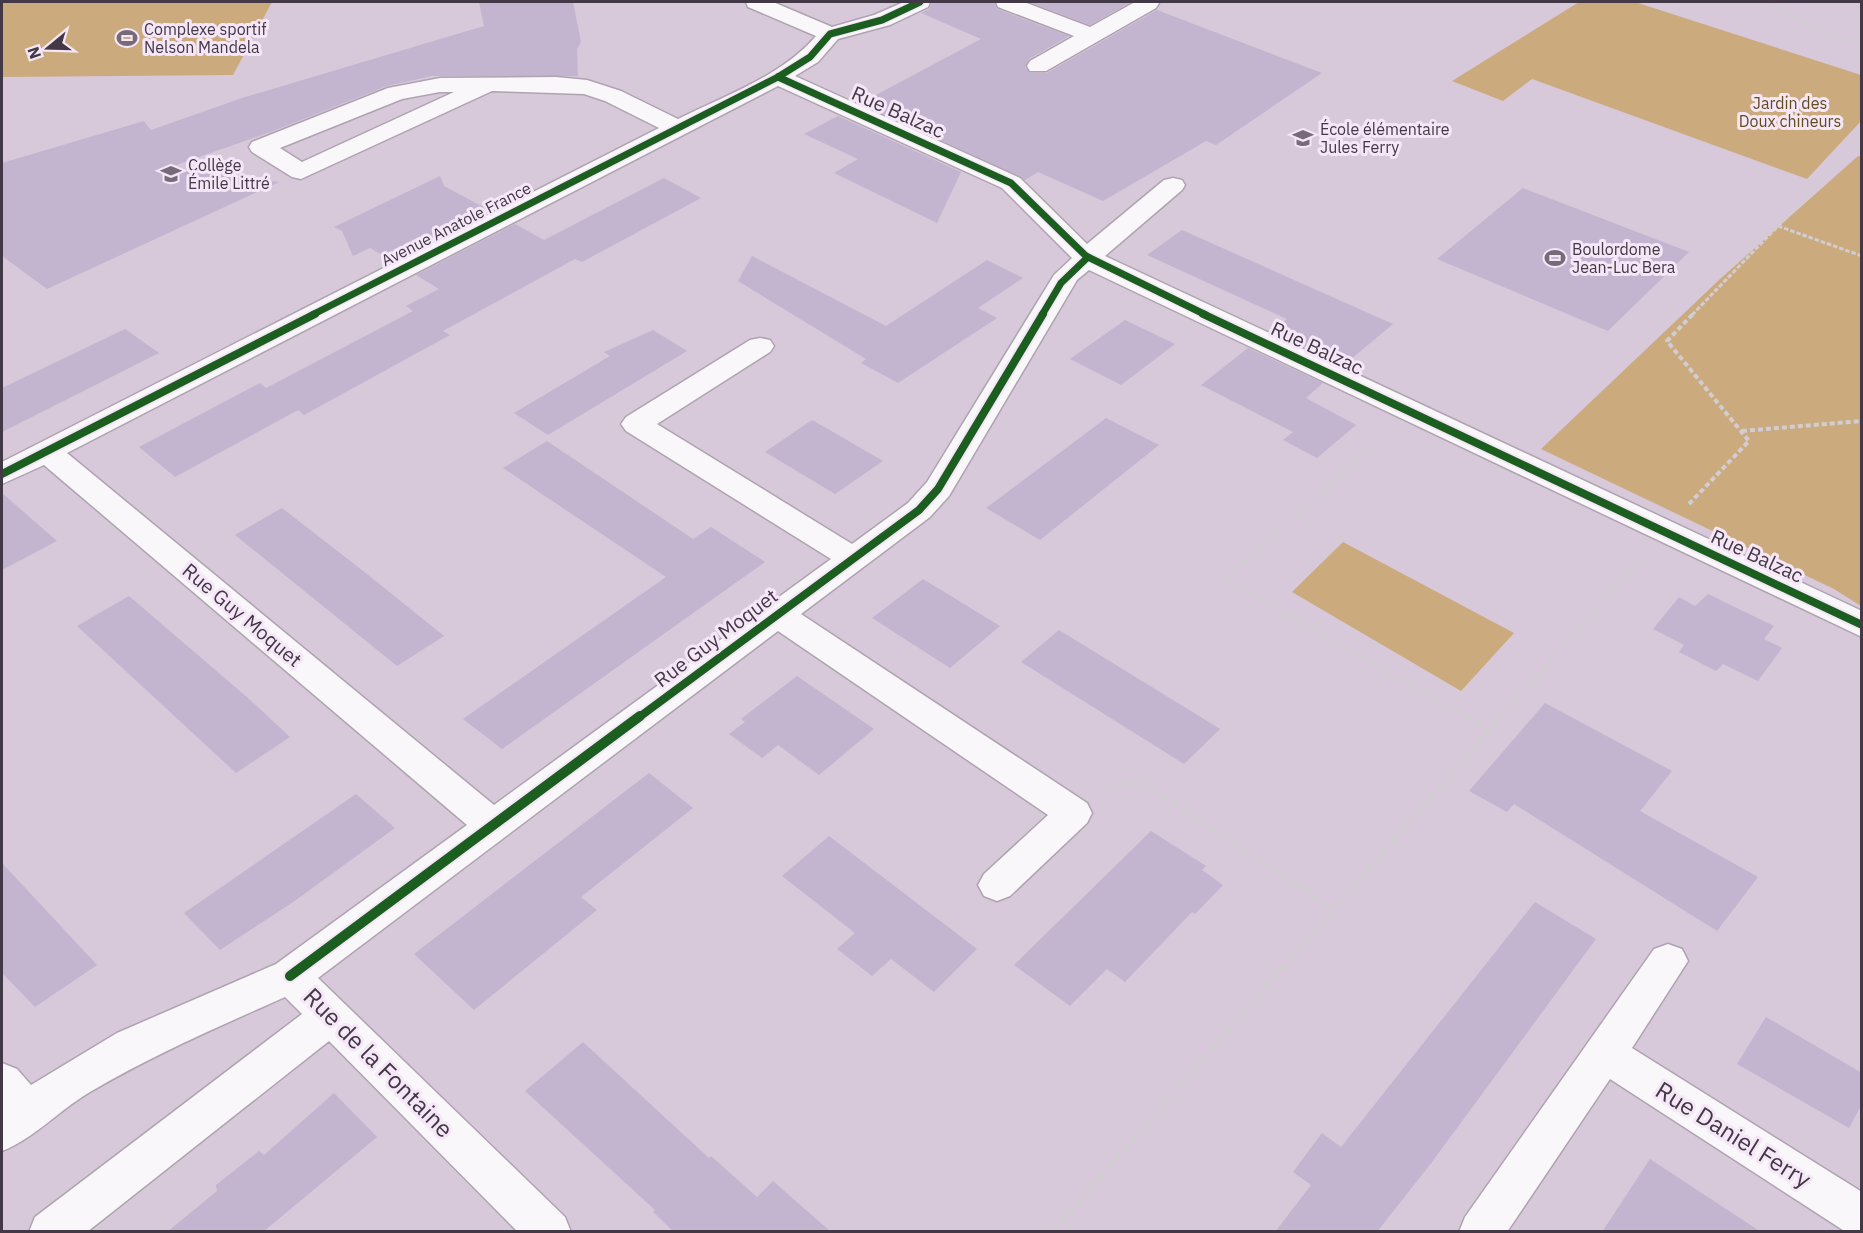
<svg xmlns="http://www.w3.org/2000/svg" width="1863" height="1233" font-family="'IBM Plex Sans',sans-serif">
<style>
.green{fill:#cbab7e}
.building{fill:#c3b5d0}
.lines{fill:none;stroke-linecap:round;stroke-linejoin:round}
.minor-casing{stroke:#afa3b1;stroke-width:3}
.path-far2{stroke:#d2cdd2;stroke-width:3;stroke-dasharray:4.5 2;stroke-linecap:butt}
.path-far1{stroke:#d2cdd2;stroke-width:4;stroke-dasharray:5 3;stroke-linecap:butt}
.path{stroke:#d2cdd2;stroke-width:4.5;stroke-dasharray:8 4;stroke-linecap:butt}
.minor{fill:#f9f7f9;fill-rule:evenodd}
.cycleway-far2-casing{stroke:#f5e7f7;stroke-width:10}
.cycleway-far1-casing{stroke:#f5e7f7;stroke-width:12}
.cycleway-casing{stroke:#f5e7f7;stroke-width:14}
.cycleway-far2{stroke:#1b5e20;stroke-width:7}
.cycleway-far1{stroke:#1b5e20;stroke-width:8}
.cycleway{stroke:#1b5e20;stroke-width:10}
.labels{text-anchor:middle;stroke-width:6;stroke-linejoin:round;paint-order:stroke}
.far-poi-label{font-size:16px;fill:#433845;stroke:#f5e7f7;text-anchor:start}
.far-park-label{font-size:16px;fill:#624b1d;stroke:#f5e7f7}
.far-street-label{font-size:16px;fill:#433845;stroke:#f5e7f7}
.street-label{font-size:20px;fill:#433845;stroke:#f5e7f7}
.near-street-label{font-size:24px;fill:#433845;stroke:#f5e7f7}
</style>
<rect width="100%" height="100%" fill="#d7c8da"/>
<g class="green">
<polygon points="2,2 272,2 233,75 2,77"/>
<polygon points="1579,2 1635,2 1861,75 1861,121 1807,179 1532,79 1503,101 1452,81"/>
<polygon points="1858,156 1862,157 1861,606 1834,589 1541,449 1719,280"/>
<polygon points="1343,542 1514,633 1461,691 1292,592"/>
</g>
<g class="building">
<polygon points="479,2 573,2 581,42 577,49 578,76 432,76 387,86 273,131 165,169 279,182 47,289 2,256 2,163 144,121 151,130 242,98 484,26"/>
<polygon points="932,2 994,2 997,9 1069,36 1029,59 1025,67 1030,73 1047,73 1157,10 1322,73 1216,145 1206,141 1103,201 1038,172 1025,180 861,103 981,39 921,13 929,9"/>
<polygon points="1029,2 1131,2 1090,25"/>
<polygon points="838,116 961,172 937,223 834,173 858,159 804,134"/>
<polygon points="440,176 444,186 491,211 392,261 370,248 353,256 342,231 334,227"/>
<polygon points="664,178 701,198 582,262 575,259 443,331 450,335 304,415 298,410 175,477 139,447 260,383 266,388 413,311 406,306 439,289 416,275 515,224 544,240"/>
<polygon points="1523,188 1689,252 1608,331 1437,259"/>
<polygon points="1182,230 1393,324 1344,365 1271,331 1287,319 1147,255"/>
<polygon points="752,256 886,326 987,260 1023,278 978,308 997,318 898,383 861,363 866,359 738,281"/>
<polygon points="1125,320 1175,344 1121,385 1070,359"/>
<polygon points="125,329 159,353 2,432 2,388"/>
<polygon points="653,330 687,351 548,435 514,413 610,356 604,352"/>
<polygon points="1248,348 1323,383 1306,398 1356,425 1317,458 1283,440 1293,432 1201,385"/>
<polygon points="1106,418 1159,445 1040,540 986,508"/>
<polygon points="812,420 847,440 883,461 835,494 765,452"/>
<polygon points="547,441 693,539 711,527 765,562 502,749 463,719 666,577 503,468"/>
<polygon points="2,493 57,541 2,570"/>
<polygon points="282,508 367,574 444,636 397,666 235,535"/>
<polygon points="923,579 1000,626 950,668 872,618"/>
<polygon points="1708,594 1774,626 1764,639 1782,648 1758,681 1723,664 1716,671 1679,652 1684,645 1653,629 1679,597 1695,606"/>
<polygon points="129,596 248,698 290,737 236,773 77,626"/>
<polygon points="1059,630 1199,716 1220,729 1184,764 1021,662"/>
<polygon points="797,676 874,729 819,775 778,745 762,758 729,734 745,722 741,719"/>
<polygon points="1545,703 1672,771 1640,811 1758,877 1717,931 1514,804 1507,812 1469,791"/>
<polygon points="649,773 693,808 581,897 597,910 474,1010 414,954"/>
<polygon points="356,794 395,828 296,900 220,950 184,913"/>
<polygon points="1151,831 1206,866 1202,870 1223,885 1195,914 1192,912 1125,982 1107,969 1070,1006 1014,965"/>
<polygon points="829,836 977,949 934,992 891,959 872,976 837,949 855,933 782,876"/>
<polygon points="2,863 97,965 35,1007 2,973"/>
<polygon points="1535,902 1596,939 1432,1162 1377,1232 1275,1232 1311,1185 1293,1172 1322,1133 1341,1147"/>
<polygon points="1766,1017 1862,1073 1862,1104 1849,1128 1737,1064"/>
<polygon points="583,1042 709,1158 711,1156 757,1197 773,1181 831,1232 674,1232 653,1212 655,1210 525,1091"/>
<polygon points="334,1093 377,1137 263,1232 167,1232 217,1191 216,1185 259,1151 264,1155"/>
<polygon points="1650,1159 1761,1232 1602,1232"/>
</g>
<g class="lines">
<g class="minor-casing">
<g id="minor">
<path d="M746 2H773L832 27 874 15 904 2H930L928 7 890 25 838 39 818 62 795 76 1020 178 1087 244 1164 180 1173 178 1182 180 1185 185 1182 190 1105 256 1862 611V637L1089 270 1077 280 949 496 930 517 801 614 1087 803 1092 813 1087 823 1010 896 997 901 984 896 978 885 984 874 1048 815 778 631 318 978 565 1217 571 1232H518L329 1041 87 1232H29L35 1217 302 1014 285 997C218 1027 153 1055 90 1092 59 1110 35 1138 2 1151V1063L17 1069 31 1085 117 1033 276 964 467 825 44 465 2 484V462L659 128 605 101 584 94 492 91 301 179 292 177 252 152 249 147 252 142 388 88 440 78 556 77 587 80 621 91 678 119C724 96 782 76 816 36L748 7ZM778 86 1002 188 1072 258 1054 275 927 482 908 503 852 544 657 424 770 352 774 346 770 340 760 338 750 340 626 417 621 424 626 431 831 559 494 805 67 453ZM440 92H454L302 162 280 148 402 99Z"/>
<polygon points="996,2 1024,2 1090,27 1135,2 1159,3 1156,8 1046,71 1030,71 1027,66 1030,61 1074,36 998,7"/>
<polygon points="1668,944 1682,949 1688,961 1632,1048 1862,1192 1862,1232 1846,1232 1610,1079 1507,1232 1459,1232 1465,1217 1654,949"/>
</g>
</g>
<g class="path-far2">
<polyline points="1769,2 1810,26 1862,43"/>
<polyline points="1778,226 1862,256"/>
<polyline points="1692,315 1862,139"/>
</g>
<g class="path-far1">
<polyline points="1742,431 1862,421"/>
<polyline points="1383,437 1224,578 1469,718"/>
<polyline points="1689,504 1749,441 1667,341 1693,314"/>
<polyline points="1501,718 1640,559"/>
</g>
<g class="path">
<polyline points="1466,716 1490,730"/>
<polyline points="1106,788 1139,781 1334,909"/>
<polyline points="1052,1232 1502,716"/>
</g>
<use href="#minor" class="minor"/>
<g class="cycleway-far2-casing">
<g id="cycleway-far2">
<polyline points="778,77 1011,183 1086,256 1206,315"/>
<polyline points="312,315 778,77 810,57 830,34 882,20 920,2"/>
<polyline points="1042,315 1061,283 1087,258"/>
</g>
</g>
<g class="cycleway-far1-casing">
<g id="cycleway-far1">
<polyline points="1203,314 1862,625"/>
<polyline points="2,474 315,314"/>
<polyline points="638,718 919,510 938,489 1043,314"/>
</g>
</g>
<g class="cycleway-casing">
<polyline id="cycleway" points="290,976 640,716"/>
</g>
<use href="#cycleway-far2" class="cycleway-far2"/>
<use href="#cycleway-far1" class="cycleway-far1"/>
<use href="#cycleway" class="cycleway"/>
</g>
<defs>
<g id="stadium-bare" transform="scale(1.62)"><path d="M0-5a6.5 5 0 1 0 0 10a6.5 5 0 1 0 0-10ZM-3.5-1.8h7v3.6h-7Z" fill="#776a79" stroke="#f5e7f7" stroke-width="2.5" paint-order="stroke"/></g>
<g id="school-bare" transform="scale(1.62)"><path d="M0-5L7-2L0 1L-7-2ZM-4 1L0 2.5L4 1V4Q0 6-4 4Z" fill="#776a79" stroke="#f5e7f7" stroke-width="2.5" paint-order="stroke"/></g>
</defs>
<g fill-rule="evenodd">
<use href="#stadium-bare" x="127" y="38"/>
<use href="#school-bare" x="1303" y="138"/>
<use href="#school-bare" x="171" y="174"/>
<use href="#stadium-bare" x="1555" y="258"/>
</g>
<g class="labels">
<g class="far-poi-label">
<text x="144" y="35">Complexe sportif<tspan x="144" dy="18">Nelson Mandela</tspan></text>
<text x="1320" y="135">École élémentaire<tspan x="1320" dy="18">Jules Ferry</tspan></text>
<text x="188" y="171">Collège<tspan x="188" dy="18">Émile Littré</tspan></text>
<text x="1572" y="255">Boulordome<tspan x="1572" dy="18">Jean-Luc Bera</tspan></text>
</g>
<g class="far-park-label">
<text x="1790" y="109">Jardin des<tspan x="1790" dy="18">Doux chineurs</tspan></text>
</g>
<g class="far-street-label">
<text transform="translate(456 224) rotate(-27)" y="6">Avenue Anatole France</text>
</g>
<g class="street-label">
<text transform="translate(898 112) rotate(24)" y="7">Rue Balzac</text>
<text transform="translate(1317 348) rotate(25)" y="7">Rue Balzac</text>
<text transform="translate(1757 556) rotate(25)" y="7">Rue Balzac</text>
<text transform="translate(242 615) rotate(40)" y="7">Rue Guy Moquet</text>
<text transform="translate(716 638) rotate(-37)" y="7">Rue Guy Moquet</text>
</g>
<g class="near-street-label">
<text transform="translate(378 1063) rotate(45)" y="8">Rue de la Fontaine</text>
<text transform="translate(1733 1135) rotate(32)" y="8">Rue Daniel Ferry</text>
</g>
</g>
<rect width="1863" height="1233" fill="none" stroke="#433845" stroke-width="6"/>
<g transform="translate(48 48) rotate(251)" stroke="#f5e7f7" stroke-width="4.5" paint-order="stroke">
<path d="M0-4.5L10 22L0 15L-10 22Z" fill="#433845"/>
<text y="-9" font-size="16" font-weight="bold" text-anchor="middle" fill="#433845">N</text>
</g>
</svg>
